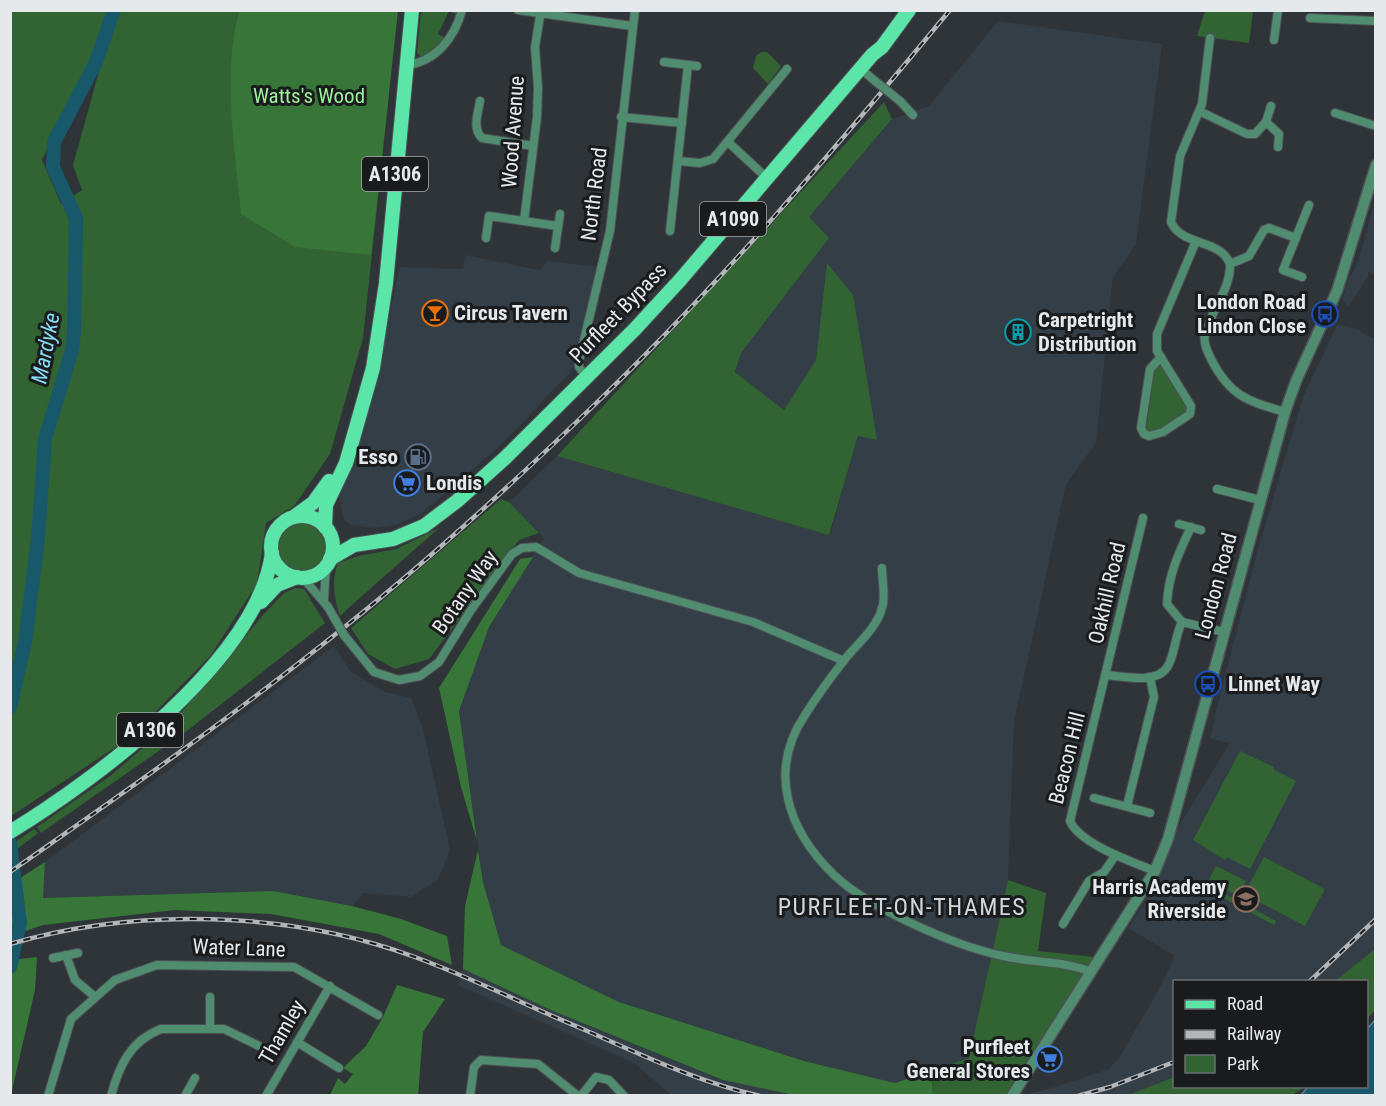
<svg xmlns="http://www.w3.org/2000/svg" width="1386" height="1106" font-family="'Roboto Condensed',sans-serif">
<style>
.built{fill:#333e46}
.green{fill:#326332;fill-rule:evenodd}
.forest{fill:#377638}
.water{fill:#17596a;stroke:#558491;stroke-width:1.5}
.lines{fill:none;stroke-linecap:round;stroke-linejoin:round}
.river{stroke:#17596a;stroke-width:14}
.minor-casing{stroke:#4c5155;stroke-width:10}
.tertiary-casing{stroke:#4c5155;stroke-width:13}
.primary-casing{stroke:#4c5155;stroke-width:16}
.minor{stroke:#508c6f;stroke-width:8}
.tertiary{stroke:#508c6f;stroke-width:10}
.primary{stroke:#5be5a8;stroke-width:14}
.rail-casing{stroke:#b2b6b9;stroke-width:4.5}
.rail{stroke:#191b1d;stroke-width:2;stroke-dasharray:7;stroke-linecap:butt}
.minor-bridge-casing{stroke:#4c5155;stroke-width:10;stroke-linecap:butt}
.minor-bridge{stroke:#508c6f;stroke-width:8}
.labels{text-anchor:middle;stroke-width:6;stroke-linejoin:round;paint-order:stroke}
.shield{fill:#191b1d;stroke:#a8abad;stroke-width:1.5}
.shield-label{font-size:20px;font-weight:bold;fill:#e5e9eb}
.park-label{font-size:21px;fill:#9cf29a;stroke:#191b1d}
.street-label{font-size:21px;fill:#e5e9eb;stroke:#191b1d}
.poi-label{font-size:21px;font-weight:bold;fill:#e5e9eb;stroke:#191b1d;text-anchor:end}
.water-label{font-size:22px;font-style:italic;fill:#89dbf3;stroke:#191b1d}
.quarter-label{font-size:24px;letter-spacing:1.5px;fill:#d0d6dc;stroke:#191b1d}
</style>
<rect width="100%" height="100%" fill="#2f3438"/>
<g class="built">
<polygon points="998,21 1162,44 1136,244 1113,277 1096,443 1066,484 1014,722 1008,880 969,1059 895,1083 804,1061 619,1002 501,945 483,882 459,711 489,627 544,538 509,502 557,456 830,535 858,436 877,440 828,264 816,360 784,410 735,372 741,353 809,217 892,119 929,106"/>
<polygon points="1375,200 1375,275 1368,271 1368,277 1348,307 1343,299 1348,280 1358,263"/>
<polygon points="465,255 539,270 547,261 598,267 573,369 503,443 421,514 395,525 373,528 351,525 343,518 339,496 379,370 399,267 463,269"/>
<polygon points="1337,325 1357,329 1376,340 1375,949 1335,981 1174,982 1174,1077 1128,1095 1020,1096 1059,1086 1109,1069 1120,1056 1156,995 1173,961 1174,955 1128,928 1144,905 1173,836 1231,741 1228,743 1210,738 1226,671 1258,549 1303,397"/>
<polygon points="334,646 351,672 385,692 411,698 423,729 450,850 438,880 411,897 363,893 352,906 273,891 43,898 45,862"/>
<polygon points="463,969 553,1011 723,1080 794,1095 671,1095 634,1063 458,985"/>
</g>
<g class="green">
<path d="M11 11H239L236 24 389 95 363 338 330 454 294 506 266 523 257 584 211 655 131 737 11 816ZM95 49 105 50 73 165 82 190 61 204 42 160Z"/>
<polygon points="421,11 459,11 458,15 449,11 438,34 445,38 427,55 420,56 417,53"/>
<polygon points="1205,11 1253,11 1249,43 1197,36"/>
<polygon points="761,52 767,52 781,66 768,84 753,68 756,56"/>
<polygon points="884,102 892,119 809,217 829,238 741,353 735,372 784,410 816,360 827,263 853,295 877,440 858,436 829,535 557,456"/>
<polygon points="1161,365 1187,408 1186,413 1150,434 1146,430 1155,366"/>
<polygon points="501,499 509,502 539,533 519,540 429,659 395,669 368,654 351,628"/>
<circle cx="303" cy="547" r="24"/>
<path d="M439 528 354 603 340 616C334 598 331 581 338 563L358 556 396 549Z"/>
<polygon points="295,588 304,589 325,623 183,734 41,833 37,827 110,776 174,721 264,614 284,593"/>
<polygon points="1240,751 1274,767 1273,769 1296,781 1250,869 1227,857 1225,860 1193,840"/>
<polygon points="34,829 38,833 11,854 11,845"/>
<polygon points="1264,857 1325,889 1305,926 1244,894"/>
<polygon points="1216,866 1246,881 1238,896 1208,881"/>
<polygon points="1008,880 1046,893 1038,951 1095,957 1005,1095 933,1095 931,1071 969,1058"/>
<polygon points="1216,889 1276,921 1274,925 1214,893"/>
<polygon points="1375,949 1375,1011 1367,1018 1366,982 1335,981"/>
<polygon points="1174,1077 1174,1086 1304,1087 1291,1096 1128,1095"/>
</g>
<g class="forest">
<path d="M239 11H398L371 255 295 247 241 214C235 147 222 77 239 11Z"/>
<polygon points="533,557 489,627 459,711 477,841 461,787 439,688 520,559"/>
<polygon points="478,850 483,882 501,945 619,1002 804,1061 895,1083 931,1071 933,1095 794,1095 723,1080 553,1011 463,969 465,906"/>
<polygon points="45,862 43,898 273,891 352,906 401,919 447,936 452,965 379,934 271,914 175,910 43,925 11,936 11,884"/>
<polygon points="37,957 35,990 11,1095 11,960"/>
<polygon points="397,985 445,999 423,1032 418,1095 330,1095 338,1078 345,1084 353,1074 343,1068 366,1046 383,1017"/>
</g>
<polygon class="water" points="1375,1020 1375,1095 1301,1095 1308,1087 1366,1086 1367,1029"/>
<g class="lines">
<g class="river">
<polyline points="10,707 25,642 38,538 45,439 72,350 74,332 76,218 53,167 54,142 96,62 114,10"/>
<polyline points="10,843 20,923 10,967"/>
</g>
<g class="minor-casing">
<g id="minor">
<polyline points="518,10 632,26"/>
<polyline points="1310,18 1376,21"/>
<path d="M1210 38 1202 104 1180 156 1171 222C1182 247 1220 238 1230 264 1231 289 1211 310 1205 334 1203 344 1208 352 1212 361 1231 397 1248 401 1285 412"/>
<polyline points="1274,40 1278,10"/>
<polyline points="664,62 697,66"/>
<path d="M406 65C436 62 455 37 462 10"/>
<polyline points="861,69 875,81"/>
<path d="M480 101C478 113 472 129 482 138L533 146"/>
<polyline points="900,101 913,115"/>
<polyline points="1199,111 1247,134 1255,134 1266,122 1271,106"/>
<polyline points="1335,113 1376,126"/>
<polyline points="621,117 682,123"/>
<polyline points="1266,122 1279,134 1278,147"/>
<polyline points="728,142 768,179"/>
<polyline points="678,161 700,163 713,159 787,69"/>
<polyline points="524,221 537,117 538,88 535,47 541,10"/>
<polyline points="670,231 688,65"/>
<polyline points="486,238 489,216 558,226"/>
<polyline points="555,248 560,214"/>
<polyline points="1230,264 1249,256 1264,230 1269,228 1296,238"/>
<polyline points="1302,277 1283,270 1309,205"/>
<polyline points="1161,357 1150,369 1141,428 1144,434 1149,436 1163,432 1190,414 1191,406 1157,351 1157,334 1196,241"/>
<polyline points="586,377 579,367 579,361 610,231 635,10"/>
<polyline points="1217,489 1260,500"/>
<path d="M1143 518 1070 821C1080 844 1132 862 1155 871"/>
<polyline points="1179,524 1201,530"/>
<path d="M882 568C882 580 886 597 882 608 877 628 857 644 845 659 831 677 817 696 805 715 768 770 787 829 833 874 868 908 955 946 1003 956 1035 963 1059 960 1092 972"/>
<polyline points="303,578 328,607"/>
<polyline points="324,599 326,566"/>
<path d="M1182 622 1167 604C1168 576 1179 552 1191 527"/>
<polyline points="344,635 374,672 399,680 420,676 439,662 471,610 512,554 522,548 536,547 579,573 753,622 844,661"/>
<path d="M1106 675C1123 676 1157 685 1168 666 1175 653 1175 636 1182 622L1224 632"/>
<polyline points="1094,798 1150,813"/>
<polyline points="1127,806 1154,697 1150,677"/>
<polyline points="1063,924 1089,881 1104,872 1115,856"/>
<polyline points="66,955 75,980 94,996"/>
<polyline points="53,958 78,953"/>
<polyline points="210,1027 210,997"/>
<polyline points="297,1042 339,1068"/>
<polyline points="48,1096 71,1019 115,980 157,965 294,967 378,1015"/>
<path d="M111 1096C119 1066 130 1041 161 1029H224L259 1046"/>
<polyline points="185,1096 195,1078"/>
<polyline points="266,1096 330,986"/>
<polyline points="470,1096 474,1067 481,1060 538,1064 578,1096"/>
<polyline points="581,1096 596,1077 609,1080 624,1096"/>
</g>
</g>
<g class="tertiary-casing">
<polyline id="tertiary" points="1012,1096 1155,871 1168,839 1285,412 1296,381 1337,291 1376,165"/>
</g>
<g class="primary-casing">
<g id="primary">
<polyline points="295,516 313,503 329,481"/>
<circle cx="302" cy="547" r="31"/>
<polyline points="325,527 326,505 346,463 373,368 386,283 412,10"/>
<polyline points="330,559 354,545 393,539 424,526 457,501 505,458 635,329 681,279 872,55 882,47 909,10"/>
<polyline points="261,602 277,585 297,577"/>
<path d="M10 832C97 779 258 659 272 553"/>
</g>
</g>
<use href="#minor" class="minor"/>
<use href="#tertiary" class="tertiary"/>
<use href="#primary" class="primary"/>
<g class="rail-casing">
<g id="rail">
<path d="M10 872C125 792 239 712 347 625 431 558 511 485 588 411 718 287 835 149 950 10"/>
<path d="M10 944C136 907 289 911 412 956 468 976 523 1004 578 1027 638 1053 696 1082 760 1096"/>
<polyline points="1309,982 1376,919"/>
<polyline points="1078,1096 1110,1087 1174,1062"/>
</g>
</g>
<use href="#rail" class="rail"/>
<g class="minor-bridge-casing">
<g id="minor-bridge">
<polyline points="875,81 900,101"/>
<polyline points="328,607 344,635"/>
</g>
</g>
<use href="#minor-bridge" class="minor-bridge"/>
</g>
<defs>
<g id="bar-ring" transform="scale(1.35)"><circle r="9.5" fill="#191b1d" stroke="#e8710a" stroke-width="1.5"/><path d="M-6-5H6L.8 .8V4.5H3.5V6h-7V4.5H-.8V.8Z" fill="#e8710a"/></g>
<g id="bus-ring" transform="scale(1.35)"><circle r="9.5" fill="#191b1d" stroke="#1a4fb4" stroke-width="1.5"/><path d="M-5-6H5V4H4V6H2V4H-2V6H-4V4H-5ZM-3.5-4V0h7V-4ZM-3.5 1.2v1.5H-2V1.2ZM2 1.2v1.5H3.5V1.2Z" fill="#1a4fb4"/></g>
<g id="building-ring" transform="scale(1.35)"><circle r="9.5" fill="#191b1d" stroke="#0f9aa8" stroke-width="1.5"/><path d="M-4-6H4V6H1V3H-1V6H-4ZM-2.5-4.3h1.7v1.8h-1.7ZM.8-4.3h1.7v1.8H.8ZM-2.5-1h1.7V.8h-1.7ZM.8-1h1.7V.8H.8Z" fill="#0f9aa8"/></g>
<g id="fuel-ring" transform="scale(1.35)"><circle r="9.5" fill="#191b1d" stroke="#5c6f8a" stroke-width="1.5"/><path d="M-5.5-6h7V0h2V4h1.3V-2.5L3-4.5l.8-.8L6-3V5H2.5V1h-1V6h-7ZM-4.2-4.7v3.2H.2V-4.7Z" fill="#5c6f8a"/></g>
<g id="supermarket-ring" transform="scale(1.35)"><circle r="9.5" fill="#191b1d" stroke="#3f7fe0" stroke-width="1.5"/><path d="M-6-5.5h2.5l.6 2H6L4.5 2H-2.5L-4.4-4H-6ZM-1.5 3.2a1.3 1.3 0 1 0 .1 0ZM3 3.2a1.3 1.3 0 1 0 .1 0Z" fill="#3f7fe0"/></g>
<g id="school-ring" transform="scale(1.35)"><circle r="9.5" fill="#191b1d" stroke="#8d6e63" stroke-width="1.5"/><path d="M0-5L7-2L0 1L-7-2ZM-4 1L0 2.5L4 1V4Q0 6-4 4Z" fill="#8d6e63"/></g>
</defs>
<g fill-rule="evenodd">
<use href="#bar-ring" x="435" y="313"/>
<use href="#bus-ring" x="1325" y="314"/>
<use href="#building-ring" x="1018" y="332"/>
<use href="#fuel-ring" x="418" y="457"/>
<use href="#supermarket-ring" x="407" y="483"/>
<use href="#bus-ring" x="1208" y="684"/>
<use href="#school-ring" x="1246" y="899"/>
<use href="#supermarket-ring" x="1049" y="1059"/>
</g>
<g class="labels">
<g class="shield">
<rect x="362" y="157" width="66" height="34" rx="4.5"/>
<rect x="700" y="202" width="66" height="34" rx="4.5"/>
<rect x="117" y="713" width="66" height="34" rx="4.5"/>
</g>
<g class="shield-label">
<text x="395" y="181">A1306</text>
<text x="733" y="226">A1090</text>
<text x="150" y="737">A1306</text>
</g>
<g class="park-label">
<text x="309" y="103">Watts's Wood</text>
</g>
<g class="street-label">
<text transform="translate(513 132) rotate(-86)" y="7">Wood Avenue</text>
<text transform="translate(594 194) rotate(-83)" y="7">North Road</text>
<text transform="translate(618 313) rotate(-46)" y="7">Purfleet Bypass</text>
<text transform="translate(1216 586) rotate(-75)" y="7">London Road</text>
<text transform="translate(465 592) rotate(-55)" y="7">Botany Way</text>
<text transform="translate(1107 593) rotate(-77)" y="7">Oakhill Road</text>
<text transform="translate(1067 758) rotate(-76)" y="7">Beacon Hill</text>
<text transform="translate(239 948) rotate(2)" y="7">Water Lane</text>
<text transform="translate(282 1032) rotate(-60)" y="7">Thamley</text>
</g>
<g class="poi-label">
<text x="1306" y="309">London Road<tspan x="1306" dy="24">Lindon Close</tspan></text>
<text x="454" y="320" text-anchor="start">Circus Tavern</text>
<text x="1038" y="327" text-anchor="start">Carpetright<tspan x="1038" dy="24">Distribution</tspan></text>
<text x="398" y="464">Esso</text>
<text x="426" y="490" text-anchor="start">Londis</text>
<text x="1228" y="691" text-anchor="start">Linnet Way</text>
<text x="1226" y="894">Harris Academy<tspan x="1226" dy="24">Riverside</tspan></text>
<text x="1030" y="1054">Purfleet<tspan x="1030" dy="24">General Stores</tspan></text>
</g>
<g class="water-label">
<text transform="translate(45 348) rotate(-79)" y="8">Mardyke</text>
</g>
<g class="quarter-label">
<text x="902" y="915">PURFLEET-ON-THAMES</text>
</g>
</g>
<rect width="1386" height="1106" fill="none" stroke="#e5e9eb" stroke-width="24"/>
<rect x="1173" y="980" width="195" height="108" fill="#191b1d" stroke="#6b6d6f" stroke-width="1.5"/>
<rect x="1185" y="1000" width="30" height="9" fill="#5be5a8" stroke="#6b6d6f" stroke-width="1.5"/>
<text x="1227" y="1010" font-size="18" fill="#e5e9eb">Road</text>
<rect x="1185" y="1030" width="30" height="9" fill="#b2b6b9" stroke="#6b6d6f" stroke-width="1.5"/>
<text x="1227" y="1040" font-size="18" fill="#e5e9eb">Railway</text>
<rect x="1185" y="1055" width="30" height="18" fill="#326332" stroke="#6b6d6f" stroke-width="1.5"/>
<text x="1227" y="1070" font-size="18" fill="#e5e9eb">Park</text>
</svg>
